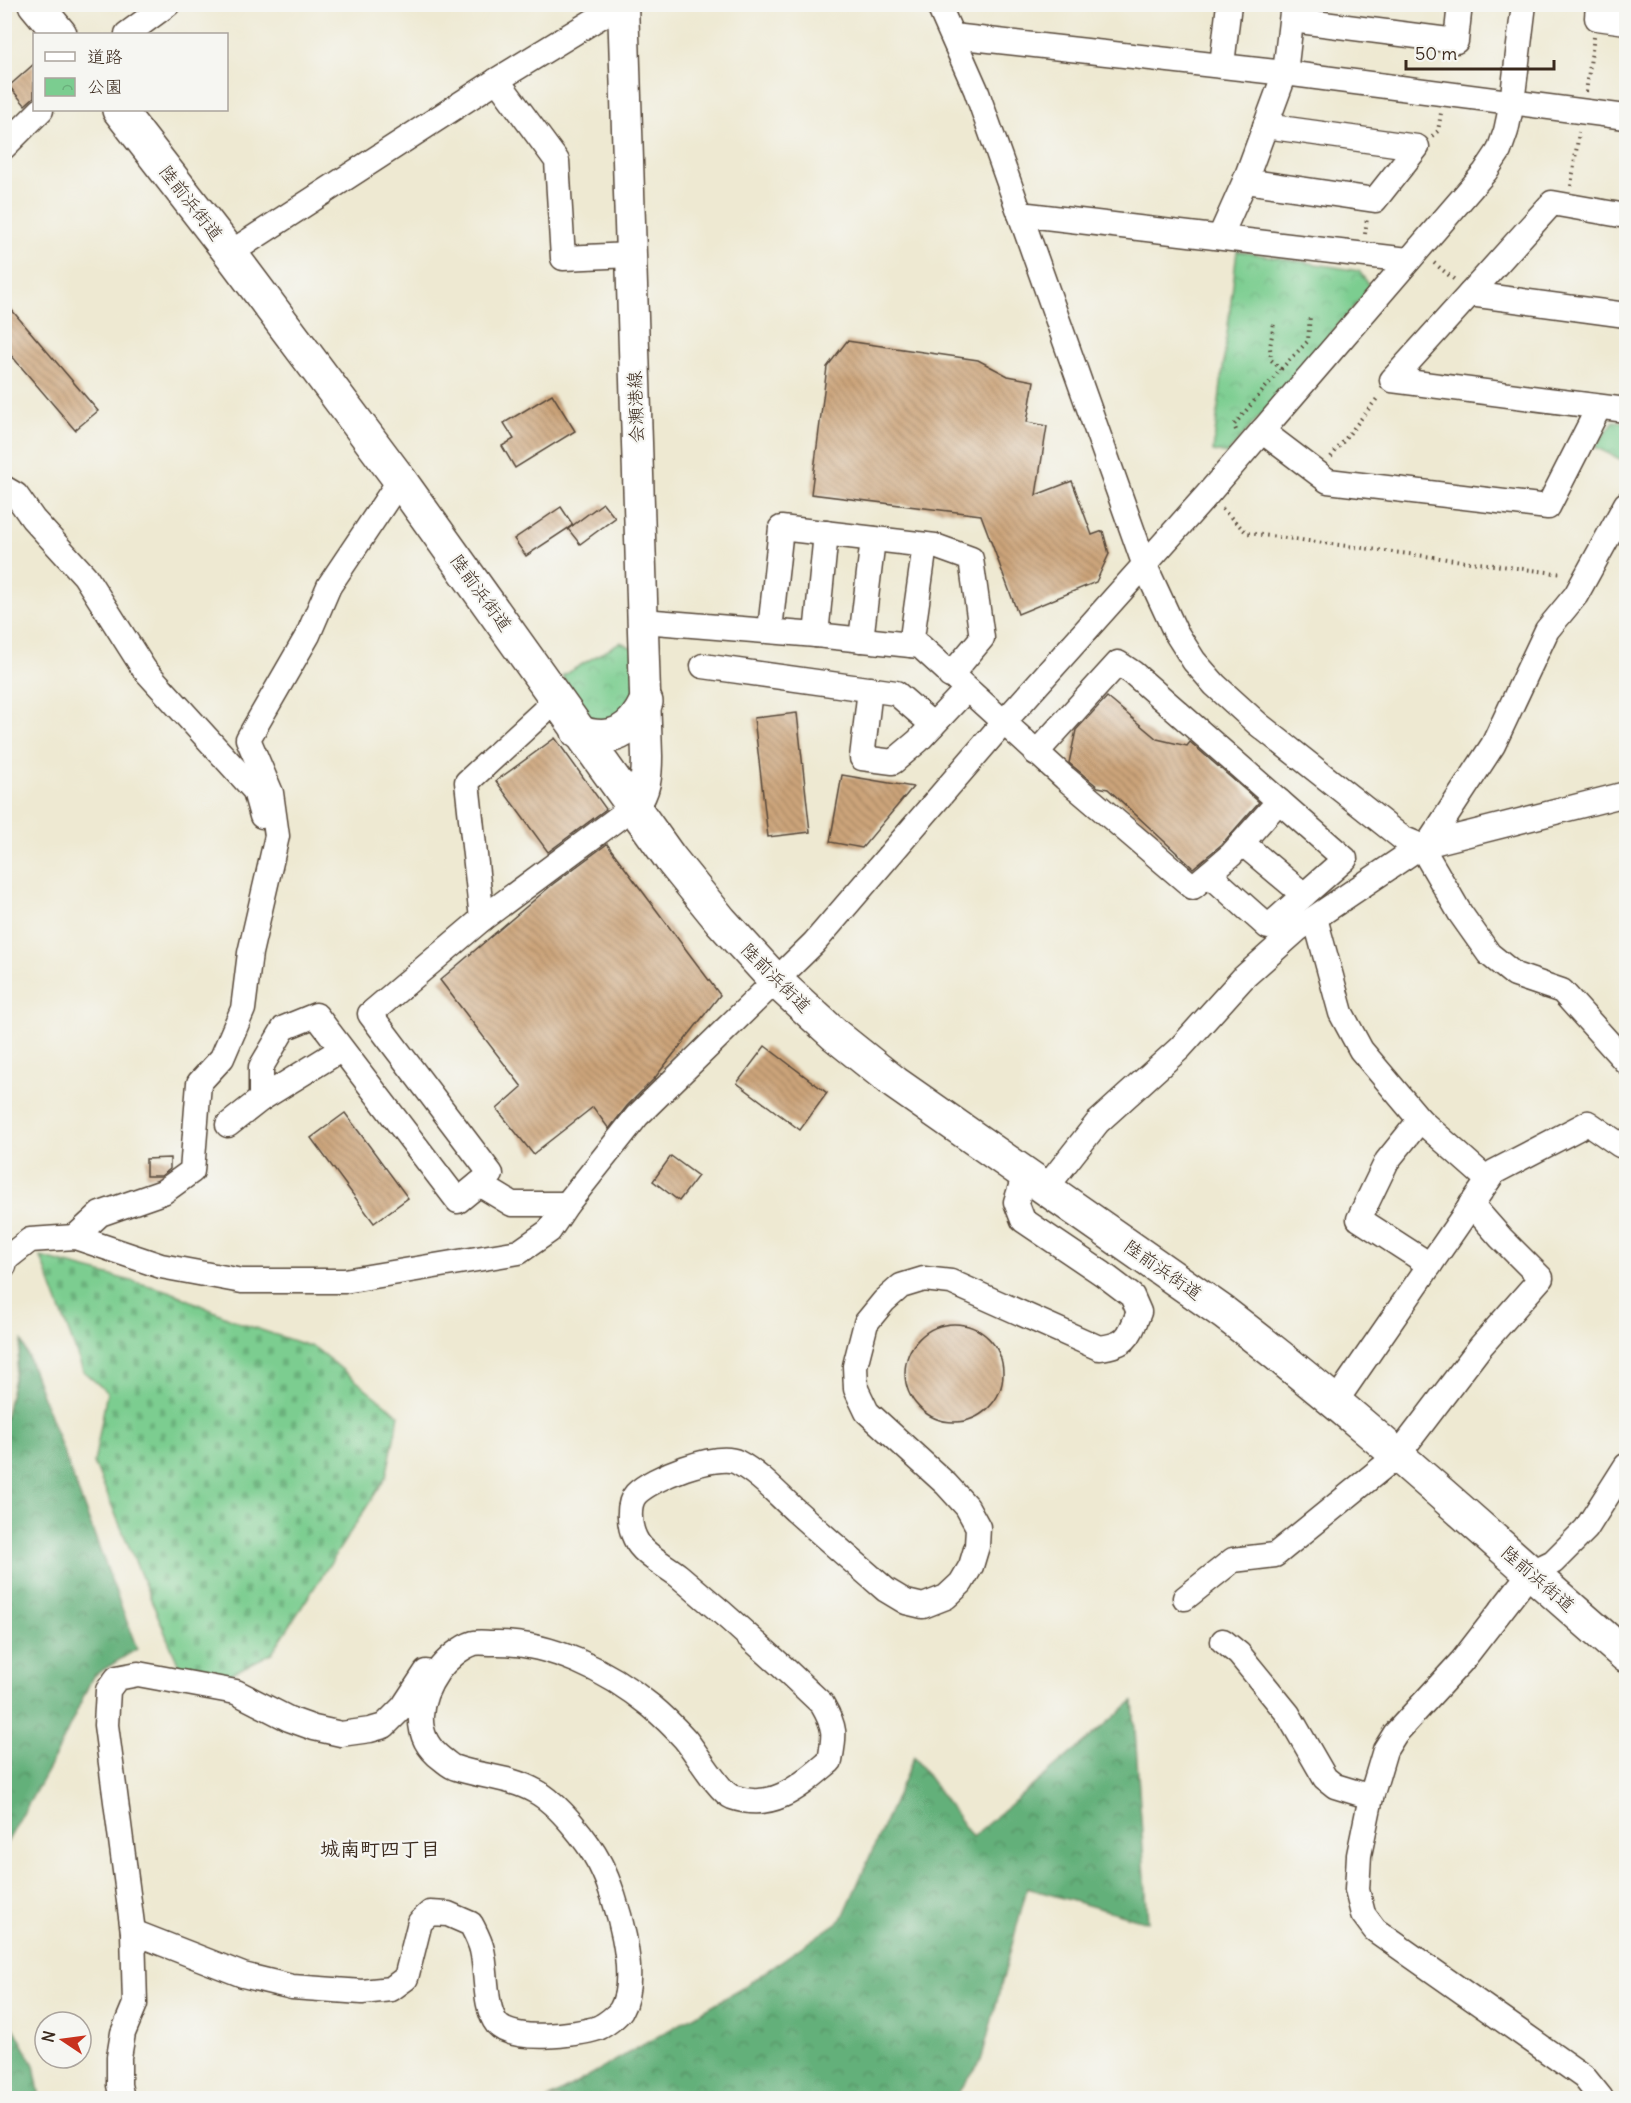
<svg xmlns="http://www.w3.org/2000/svg" width="1631" height="2103" font-family="Delius,'Klee One',sans-serif">
<style>
.forest{fill:url(#forest-crowns);stroke:#506d4c;stroke-width:1.5}
.cemetery{fill:url(#cemetery-stones);stroke:#5b7c57;stroke-width:1.5}
.park{fill:url(#park-crowns);stroke:#5b7c57;stroke-width:1.5}
.building{fill:url(#building-back-hatch)}
.lines{fill:none;stroke-linecap:round;stroke-linejoin:round}
.minor-casing{stroke:#564739;stroke-width:27}
.major-casing{stroke:#564739;stroke-width:33}
.highway-casing{stroke:#564739;stroke-width:36}
.path{stroke:#564739;stroke-width:4;stroke-dasharray:1.5 4.5;stroke-linecap:butt}
.minor{stroke:#fff;stroke-width:24}
.major{stroke:#fff;stroke-width:30}
.highway{stroke:#fff;stroke-width:33}
.labels{text-anchor:middle;stroke-width:4.5;stroke-linejoin:round;paint-order:stroke}
.street-label{font-size:18px;fill:#3b2a1e;stroke:#f6f6f2}
.neighbourhood-label{font-size:20px;font-weight:bold;fill:#3b2a1e;stroke:#f6f6f2}
</style>
<defs>
<pattern id="forest-crowns" width="20" height="18" patternUnits="userSpaceOnUse" patternTransform="scale(1.5)"><rect width="20" height="18" fill="#64b07a"/><path d="M2 6a3 3 0 1 1 6 0M12 15a3 3 0 1 1 6 0" fill="none" stroke="#548f63"/></pattern>
<pattern id="cemetery-stones" width="16" height="16" patternUnits="userSpaceOnUse" patternTransform="scale(1.5)"><rect width="16" height="16" fill="#7bcd90"/><path d="M2 7V4a2 2 0 0 1 4 0v3zM10 15v-3a2 2 0 0 1 4 0v3z" fill="#6bb07c"/></pattern>
<pattern id="park-crowns" width="20" height="18" patternUnits="userSpaceOnUse" patternTransform="scale(1.5)"><rect width="20" height="18" fill="#7bcd90"/><path d="M2 6a3 3 0 1 1 6 0M12 15a3 3 0 1 1 6 0" fill="none" stroke="#6bb07c"/></pattern>
<pattern id="building-back-hatch" width="6" height="6" patternUnits="userSpaceOnUse" patternTransform="scale(1.5)"><rect width="6" height="6" fill="#cca47a"/><path d="M-1 5l2 2M0 0l6 6M5-1l2 2" fill="none" stroke="#a78663"/></pattern>
</defs>
<rect width="100%" height="100%" fill="#f6f6f2"/>
<filter id="ink" filterUnits="userSpaceOnUse"><feTurbulence type="fractalNoise" baseFrequency=".0167" numOctaves="2"/><feDisplacementMap in="SourceGraphic" scale="12" xChannelSelector="R" yChannelSelector="G"/><feConvolveMatrix kernelMatrix="1 2 1 2 8 2 1 2 1" color-interpolation-filters="sRGB"/></filter>
<filter id="wash" filterUnits="userSpaceOnUse"><feTurbulence type="fractalNoise" baseFrequency=".008" numOctaves="4" result="noise"/><feDisplacementMap in="SourceGraphic" scale="24" xChannelSelector="R" yChannelSelector="G"/><feGaussianBlur stdDeviation="1.35" result="paint"/><feColorMatrix in="noise" values="0 0 0 0 0 0 0 0 0 0 0 0 0 0 0 0 0 1.4 0 .05"/><feComposite in="paint" operator="in"/></filter>
<g filter="url(#wash)">
<rect width="100%" height="100%" fill="#eee9d2"/>
<g class="forest">
<polygon points="22,1341 137,1649 93,1676 58,1751 5,1846 4,1423"/>
<polygon points="1133,1701 1148,1922 1027,1888 981,2061 954,2098 550,2098 739,1990 842,1919 914,1757 972,1837"/>
<polygon points="5,1993 13,2026 34,2065 40,2098 5,2098"/>
</g>
<polygon class="cemetery" points="41,1257 169,1291 240,1323 315,1348 399,1415 386,1477 272,1653 223,1678 181,1671 94,1463 107,1392 83,1371"/>
<g class="park">
<polygon points="1237,251 1359,271 1371,287 1227,454 1213,451"/>
<polygon points="1614,421 1626,422 1626,462 1595,447"/>
<polygon points="620,642 635,649 637,701 615,721 593,723 562,676"/>
</g>
<g id="blocks">
<g class="building">
<polygon points="34,64 34,97 25,105 9,86"/>
<polygon points="4,301 98,411 75,430 4,347"/>
<polygon points="847,341 978,360 1008,376 1034,381 1027,422 1047,426 1036,495 1072,481 1092,535 1103,531 1109,554 1096,582 1018,614 981,515 811,494 827,367"/>
<polygon points="552,394 575,431 515,468 502,446 514,439 504,423"/>
<polygon points="603,503 615,518 580,544 568,529"/>
<polygon points="561,507 573,525 526,556 514,539"/>
<polygon points="1107,697 1157,739 1187,746 1190,742 1259,802 1221,845 1193,868 1108,789 1098,787 1069,763 1076,730"/>
<polygon points="797,713 810,832 768,837 754,718"/>
<polygon points="555,738 606,809 548,852 496,781"/>
<polygon points="842,775 913,787 862,848 830,842"/>
<polygon points="607,844 720,995 654,1079 627,1106 609,1129 593,1107 533,1154 497,1109 522,1087 440,980 553,884"/>
<polygon points="765,1046 827,1093 800,1130 737,1083"/>
<polygon points="345,1113 408,1198 374,1223 311,1138"/>
<polygon points="671,1156 698,1176 679,1201 653,1181"/>
<polygon points="170,1158 170,1169 161,1176 146,1176 146,1159"/>
<circle cx="954" cy="1373" r="49"/>
</g>
</g>
</g>
<g filter="url(#ink)">
<use href="#blocks" fill-opacity="0" stroke="#564739" stroke-width="1.5"/>
<g class="lines">
<g class="minor-casing">
<g id="minor">
<polyline points="938,4 976,90 1145,566 1175,631 1194,661 1215,685 1258,724 1402,838 1421,846 1460,913 1489,954 1515,975 1562,991 1626,1062"/>
<polyline points="1598,4 1597,18 1626,22"/>
<polyline points="1292,20 1456,41 1460,4"/>
<polyline points="127,34 168,4"/>
<polyline points="953,36 1285,73 1293,4"/>
<polyline points="1222,65 1229,4"/>
<polyline points="497,80 557,161 563,258 631,255"/>
<polyline points="4,147 41,110"/>
<polyline points="1245,181 1375,200 1417,147 1265,126"/>
<polyline points="1020,214 1408,260"/>
<polyline points="1626,216 1552,203 1392,380 1626,410"/>
<polyline points="1220,237 1245,181 1285,73 1626,117"/>
<polyline points="230,253 497,80 621,4"/>
<polyline points="1470,294 1626,315"/>
<polyline points="1262,431 1328,481 1548,507 1599,407"/>
<polyline points="4,488 16,495 33,519 85,576 144,669 255,791 262,816"/>
<polyline points="643,621 816,635 920,646 1065,778 1193,887 1231,855 1279,801 1133,673 1118,663 1036,753"/>
<polyline points="770,630 781,528 935,546 971,559 982,638 950,676"/>
<polyline points="816,635 826,533"/>
<polyline points="861,640 873,539"/>
<polyline points="911,645 925,545"/>
<polyline points="703,666 896,693 933,725"/>
<polyline points="870,689 862,758 893,762 918,741 966,690"/>
<polyline points="1242,843 1304,895 1345,859 1279,801"/>
<polyline points="1428,844 1493,745 1547,630 1576,595 1626,504"/>
<polyline points="1209,874 1268,927 1304,895"/>
<polyline points="1315,918 1341,1013 1361,1050 1420,1120 1488,1180"/>
<polyline points="482,919 467,782 557,699"/>
<polyline points="342,1049 261,1099 261,1067 284,1028 316,1015 458,1201 491,1174 370,1014 482,919 634,806"/>
<polyline points="1420,1120 1387,1161 1359,1219 1430,1265"/>
<polyline points="228,1125 261,1099"/>
<polyline points="479,1184 512,1204 567,1204"/>
<polyline points="1046,1188 1098,1122 1180,1048 1243,978 1298,929 1421,846 1626,794"/>
<polyline points="75,1237 100,1214 163,1192 192,1171 199,1083 222,1058 243,1009 250,953 277,836 271,793 248,739 308,635 329,586 400,480"/>
<polyline points="4,1266 6,1259 30,1240 75,1237 161,1266 242,1281 344,1281 519,1252 549,1231 567,1204 637,1116 814,943 1003,723 1207,495 1485,172 1499,151 1506,131 1512,103 1524,4"/>
<polyline points="1336,1401 1494,1172 1588,1123 1620,1145 1626,1141"/>
<polyline points="1185,1598 1233,1560 1275,1555 1398,1455 1481,1346 1541,1278 1501,1238 1471,1204"/>
<polyline points="1223,1641 1239,1654 1288,1714 1325,1778 1335,1786 1371,1797"/>
<polyline points="133,1932 106,1725 108,1690 117,1678 138,1674 236,1692 289,1719 314,1728 341,1734 370,1730 384,1726 403,1707 426,1672"/>
<path d="M122 2098 119 2085V2057L123 2033 135 2004 133 1932 243 1975 292 1987 362 1992 391 1989 406 1978 420 1922 430 1913 448 1914 471 1924C475 1932 480 1941 482 1950 487 1970 484 2008 497 2024 513 2043 577 2035 598 2028 605 2025 617 2016 621 2010 640 1976 617 1897 600 1864 588 1841 558 1803 535 1791 510 1777 482 1777 456 1768 451 1767 446 1762 442 1759 411 1736 418 1700 438 1671 446 1660 461 1647 474 1643 480 1642 486 1643 492 1643 549 1641 608 1671 651 1706 663 1716 675 1728 685 1739 696 1752 719 1792 732 1797 774 1812 801 1785 830 1761 835 1734 836 1728 822 1704 776 1660 728 1617 679 1576 665 1565 642 1554 635 1538 629 1526 627 1504 636 1494 651 1478 717 1452 737 1462 760 1474 778 1495 797 1512 826 1538 856 1564 886 1590L906 1602 923 1606 946 1597 961 1583 971 1566 977 1546 978 1527 967 1507 946 1484 867 1412 856 1389 855 1366 866 1323 884 1301 901 1286 924 1279 951 1282 1099 1348C1127 1345 1129 1337 1139 1312L1132 1296 1103 1274 1023 1220 1016 1202 1025 1174"/>
<polyline points="1601,2098 1584,2077 1375,1930 1363,1914 1357,1890 1359,1855 1371,1797 1385,1750 1395,1734 1462,1661 1530,1573 1553,1562 1586,1529 1626,1466"/>
</g>
</g>
<g class="major-casing">
<path id="major" d="M623 4 647 756C647 775 646 791 634 806"/>
</g>
<g class="highway-casing">
<g id="highway">
<polyline points="35,4 60,34"/>
<path d="M119 110 230 253 400 480 670 858 721 921 776 981 835 1035 895 1083 1224 1313C1364 1420 1493 1541 1626 1656"/>
<path d="M578 732C611 744 632 732 646 702"/>
</g>
</g>
<g class="path">
<polyline points="1586,92 1594,37"/>
<polyline points="1432,136 1438,131 1441,113"/>
<polyline points="1571,186 1579,132"/>
<polyline points="1365,234 1367,218"/>
<polyline points="1434,263 1456,281"/>
<polyline points="1281,369 1308,341 1310,315"/>
<polyline points="1236,430 1234,425 1281,369 1271,360 1270,347 1274,323"/>
<polyline points="1331,457 1379,396"/>
<polyline points="1222,509 1247,533 1563,574"/>
</g>
<use href="#minor" class="minor"/>
<use href="#major" class="major"/>
<use href="#highway" class="highway"/>
</g>
</g>
<g class="labels">
<g class="street-label">
<text transform="translate(191 203) rotate(52)" y="6">陸前浜街道</text>
<text transform="translate(636 407) rotate(-92)" y="6">会瀬港線</text>
<text transform="translate(481 593) rotate(54)" y="6">陸前浜街道</text>
<text transform="translate(776 978) rotate(45)" y="6">陸前浜街道</text>
<text transform="translate(1163 1270) rotate(35)" y="6">陸前浜街道</text>
<text transform="translate(1538 1579) rotate(41)" y="6">陸前浜街道</text>
</g>
<g class="neighbourhood-label">
<text x="380" y="1856">城南町四丁目</text>
</g>
</g>
<rect width="1631" height="2103" fill="none" stroke="#f6f6f2" stroke-width="24"/>
<rect x="33" y="33" width="195" height="78" fill="#f6f6f2" stroke="#aba49d" stroke-width="1.5"/>
<rect x="45" y="52" width="30" height="9" fill="#ffffff" stroke="#aba49d" stroke-width="1.5"/>
<text x="87" y="63" font-size="18" fill="#3b2a1e">道路</text>
<rect x="45" y="78" width="30" height="18" fill="url(#park-crowns)" stroke="#aba49d" stroke-width="1.5"/>
<text x="87" y="93" font-size="18" fill="#3b2a1e">公園</text>
<g transform="translate(63 2040) rotate(283)"><circle r="28" fill="#f6f6f2" stroke="#aba49d" stroke-width="1.5"/>
<path d="M0-4.5L10 22L0 15L-10 22Z" fill="#c8321e"/>
<text y="-9" font-size="16" font-weight="bold" text-anchor="middle" fill="#3b2a1e">N</text>
</g>
<path d="M1406 60v9h148v-9" fill="none" stroke="#3b2a1e" stroke-width="3"/>
<text x="1415" y="60" font-size="18" fill="#3b2a1e" stroke="#f6f6f2" stroke-width="4.5" paint-order="stroke">50 m</text>
</svg>
